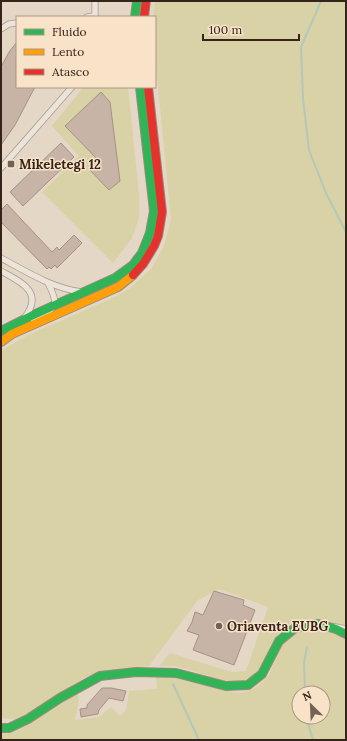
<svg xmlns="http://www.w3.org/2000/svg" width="347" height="741" font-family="Lora,serif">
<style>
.green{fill:#d9d2a7;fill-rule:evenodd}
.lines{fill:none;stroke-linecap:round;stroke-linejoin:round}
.stream{stroke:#b4c8b7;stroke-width:2}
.building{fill:#c8b4a7;stroke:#a49286}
.street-casing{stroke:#a89c91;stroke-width:7}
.fast-casing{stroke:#988b80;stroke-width:10}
.slow-casing{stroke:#988b80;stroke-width:10}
.jam-casing{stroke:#988b80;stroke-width:10}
.street{stroke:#ece3d9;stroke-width:5.5}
.fast{stroke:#30b455;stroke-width:8}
.slow{stroke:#ff9f0a;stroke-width:8}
.jam{stroke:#e5322d;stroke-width:8}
.poi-dot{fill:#736256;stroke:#f8e3c9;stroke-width:1.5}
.labels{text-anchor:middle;stroke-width:3;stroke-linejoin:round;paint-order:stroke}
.poi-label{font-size:13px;font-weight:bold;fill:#362319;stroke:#f8e3c9;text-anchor:start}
</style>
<rect width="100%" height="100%" fill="#e4d7c6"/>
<g class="green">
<path d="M155 1H346V740H1V732H8L19 727 13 719 1 718V351L26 336 117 296 129 289 151 269 164 246 171 219 155 55V17H153ZM219 589 268 607 246 671 232 672 170 653 159 666C164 666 170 666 175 666 196 670 222 685 244 680 265 675 264 651 276 637 281 629 289 623 297 619L302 630 283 642 269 675 256 688 239 693 185 681 171 676 156 677 157 689 129 691 126 710 120 716 111 707 99 717 75 720 79 700 77 691 54 698C67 689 82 677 97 673 114 669 132 671 149 666L198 600ZM299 693H323V717H299Z"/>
<polygon points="84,87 128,87 139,195 139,218 132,238 113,263 42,192 79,156 52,126"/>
</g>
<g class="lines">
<g class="stream">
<polyline points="321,1 301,47 303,99 309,150 326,193 346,232"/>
<polyline points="173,684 199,740"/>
<polyline points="305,693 304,663 307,647"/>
<polyline points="306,717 313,740"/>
</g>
</g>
<g class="building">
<polygon points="17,42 17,87 35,87 15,125 1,145 1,67 9,52"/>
<polygon points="101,92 110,102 120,181 109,190 89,169 98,160 65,126"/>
<polygon points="61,143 74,157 23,206 10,192"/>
<polygon points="7,204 52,252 57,247 59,250 74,235 82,243 57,268 55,265 51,269 49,267 47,269 1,222 1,210"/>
<polygon points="214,591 244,600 243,605 255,610 234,665 193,650 199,635 187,631 192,622 195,612 203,615"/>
<polygon points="102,688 111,688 126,691 123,701 109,698 99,710 98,714 81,717 80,709 87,708 87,705"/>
</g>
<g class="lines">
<g class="street-casing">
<g id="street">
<polyline points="95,1 95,17"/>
<polyline points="87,17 95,16"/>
<polyline points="1,29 9,24 17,23"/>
<polyline points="1,168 72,87"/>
<path d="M1 258C27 272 52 288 82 292"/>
<path d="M1 271C21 282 44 292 25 317"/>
<path d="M34 321C55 307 61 308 48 283"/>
<polyline points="336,627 346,629"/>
</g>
</g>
<g class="fast-casing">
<g id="fast">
<polyline points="135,17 137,1"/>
<polyline points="1,331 31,316 115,278 133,265 142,253 150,233 154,211 140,87"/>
<polyline points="1,728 9,728 28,719 60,698 100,676 136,672 176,673 226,686 248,685 262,674 279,641 295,628 318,624 336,629 346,634"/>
</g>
</g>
<g class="slow-casing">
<polyline id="slow" points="1,342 12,334 118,287 133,275"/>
</g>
<g class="jam-casing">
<g id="jam">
<polyline points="144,17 146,1"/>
<polyline points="133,275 143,264 154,246 158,236 162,212 148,87"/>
</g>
</g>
<use href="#street" class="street"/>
<use href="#fast" class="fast"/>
<use href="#slow" class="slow"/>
<use href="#jam" class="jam"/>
</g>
<g class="poi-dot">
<rect x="7" y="160" width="8" height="8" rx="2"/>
<circle cx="219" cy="626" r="4"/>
</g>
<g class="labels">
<g class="poi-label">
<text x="19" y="169">Mikeletegi 12</text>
<text x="227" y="631">Oriaventa EUBG</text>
</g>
</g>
<rect width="347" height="741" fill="none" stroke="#362319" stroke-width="4"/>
<rect x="16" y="16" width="140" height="72" fill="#f8e3c9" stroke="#aa9683"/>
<rect x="24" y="29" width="20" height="6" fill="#30b455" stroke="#aa9683"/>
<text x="52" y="36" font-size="12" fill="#362319">Fluido</text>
<rect x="24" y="49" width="20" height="6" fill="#ff9f0a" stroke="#aa9683"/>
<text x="52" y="56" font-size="12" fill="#362319">Lento</text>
<rect x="24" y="69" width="20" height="6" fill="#e5322d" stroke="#aa9683"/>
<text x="52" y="76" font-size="12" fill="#362319">Atasco</text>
<g transform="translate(311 705) rotate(336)"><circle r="19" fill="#f8e3c9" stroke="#aa9683"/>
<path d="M0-3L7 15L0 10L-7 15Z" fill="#736256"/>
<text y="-6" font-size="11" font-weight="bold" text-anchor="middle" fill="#362319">N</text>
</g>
<path d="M203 34v6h96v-6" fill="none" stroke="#362319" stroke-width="2"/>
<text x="209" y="34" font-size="12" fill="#362319" stroke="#f8e3c9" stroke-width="3" paint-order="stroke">100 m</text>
</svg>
